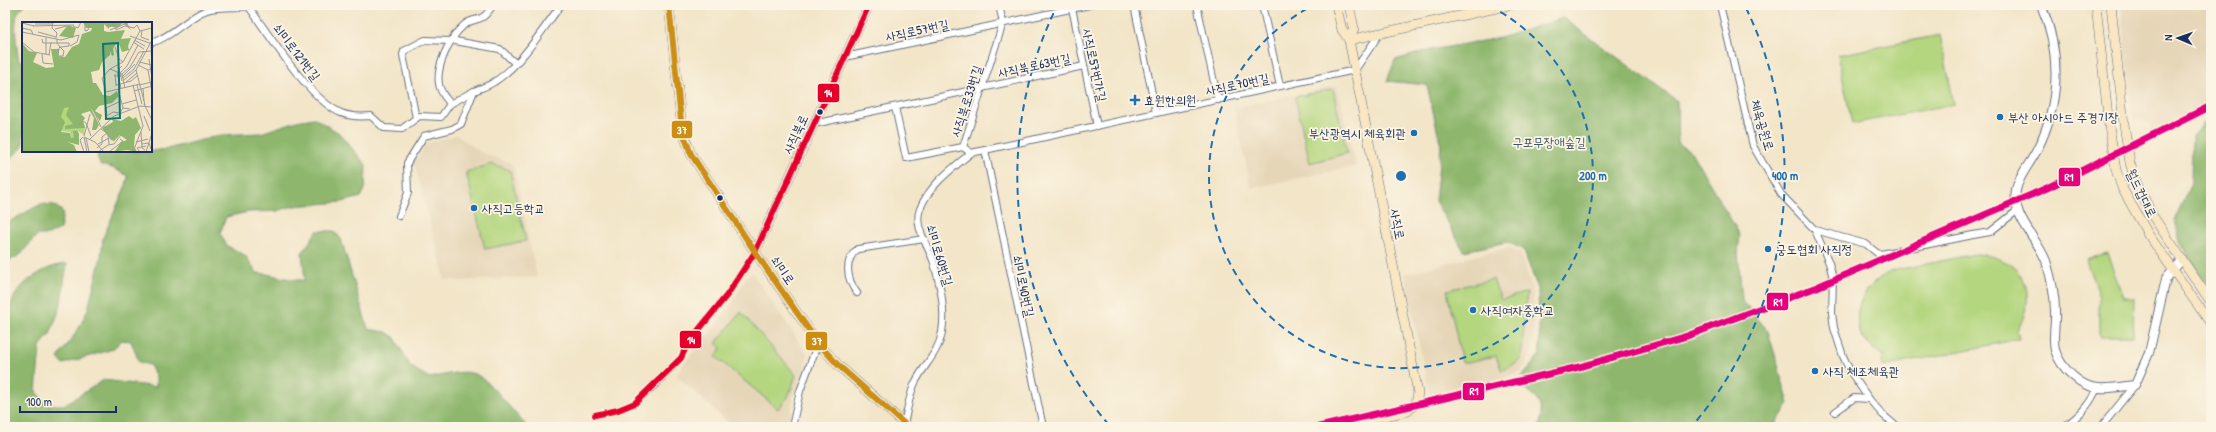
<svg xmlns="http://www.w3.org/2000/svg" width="2216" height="432" font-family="'Patrick Hand','Poor Story',sans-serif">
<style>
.built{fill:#e6d6b8}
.green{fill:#b3d67e;stroke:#67826e}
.forest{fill:#8eb76d;stroke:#547366}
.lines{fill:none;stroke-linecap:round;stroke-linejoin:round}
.minor-casing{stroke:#666f83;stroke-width:8}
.tertiary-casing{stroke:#666f83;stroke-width:10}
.secondary-casing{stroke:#666f83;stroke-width:10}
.minor{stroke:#fff;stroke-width:6}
.tertiary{stroke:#fff;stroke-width:8}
.secondary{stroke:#f9e7c3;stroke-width:9}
.bus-1-casing{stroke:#fcf5e5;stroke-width:9}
.bus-2-casing{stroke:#fcf5e5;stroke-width:9}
.bus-1{stroke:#e4002b;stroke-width:6}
.bus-2{stroke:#cb8e13;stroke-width:6}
.rail-1-casing{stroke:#fcf5e5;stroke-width:10}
.rail-1{stroke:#e5007d;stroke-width:7}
.ring{fill:none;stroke:#1f6fb2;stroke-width:2;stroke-dasharray:7 5}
.poi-dot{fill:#1f6fb2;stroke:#fcf5e5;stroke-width:1.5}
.bus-dot{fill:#1b2f5e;stroke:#fcf5e5;stroke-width:1.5}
.labels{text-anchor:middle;stroke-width:3.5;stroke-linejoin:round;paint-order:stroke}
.street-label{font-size:13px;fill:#1b2f5e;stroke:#fcf5e5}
.poi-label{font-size:13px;fill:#1b2f5e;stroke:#fcf5e5;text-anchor:start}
.park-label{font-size:13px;fill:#415966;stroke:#fcf5e5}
.inset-road{fill:none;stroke:#9c9c9e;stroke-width:1}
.view{fill:#0f766e;fill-opacity:0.15;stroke:#0f766e;stroke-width:2}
.inset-edge{fill:none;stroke:#1b2f5e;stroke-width:2}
.centre{fill:#1f6fb2;stroke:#fcf5e5;stroke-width:2}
.ring-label{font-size:12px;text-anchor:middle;font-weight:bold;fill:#1f6fb2;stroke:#fcf5e5;stroke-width:3.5;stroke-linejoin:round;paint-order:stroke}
.line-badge{stroke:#fcf5e5;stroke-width:1.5}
.badge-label{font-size:11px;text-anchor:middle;font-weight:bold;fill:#fff}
</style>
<rect width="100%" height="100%" fill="#fcf5e5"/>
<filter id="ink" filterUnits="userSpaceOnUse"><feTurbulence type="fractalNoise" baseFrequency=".025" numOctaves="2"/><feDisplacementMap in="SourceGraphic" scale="8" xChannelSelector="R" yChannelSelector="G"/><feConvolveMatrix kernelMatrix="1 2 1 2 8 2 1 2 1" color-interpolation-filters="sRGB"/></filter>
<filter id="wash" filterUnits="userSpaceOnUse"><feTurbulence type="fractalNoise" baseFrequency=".012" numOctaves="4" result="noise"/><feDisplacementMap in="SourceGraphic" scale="16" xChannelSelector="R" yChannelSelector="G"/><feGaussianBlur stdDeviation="0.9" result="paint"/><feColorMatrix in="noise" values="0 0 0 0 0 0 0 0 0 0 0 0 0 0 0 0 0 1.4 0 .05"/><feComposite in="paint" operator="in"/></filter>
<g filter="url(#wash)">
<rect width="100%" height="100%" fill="#f2e5c8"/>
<g class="built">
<polygon points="2121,5 2211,5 2211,104 2184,122 2152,133 2149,123 2132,118"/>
<polygon points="1337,85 1356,166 1251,188 1234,108"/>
<polygon points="457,135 480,152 510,163 514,169 537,277 460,281 445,279 414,163 427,143"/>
<polygon points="1509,247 1520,252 1533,290 1534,330 1531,356 1520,372 1496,381 1429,394 1405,274"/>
<polygon points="752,272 808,355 805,368 793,397 790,427 733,427 677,376 680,368 726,313 746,278"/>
</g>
<g class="green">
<polygon points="1940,35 1954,104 1852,124 1838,55"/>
<polygon points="1333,89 1347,153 1310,163 1295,97"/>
<polygon points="492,164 510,170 526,241 485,249 466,172"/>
<polygon points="2107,253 2123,297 2134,297 2133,336 2099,336 2099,297 2086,260"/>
<path d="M1975 254C2021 256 2041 291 2017 330L2019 339 1883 367 1881 357 1885 356C1842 336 1853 289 1892 271Z"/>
<polygon points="1493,279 1501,300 1527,292 1521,360 1502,371 1496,356 1462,363 1447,290"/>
<polygon points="741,312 796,375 788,397 778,409 716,357 721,348 716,343"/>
</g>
<g class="forest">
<path d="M5 5H25C23 7 20 10 18 12 13 23 17 49 19 61L23 62V147L5 163Z"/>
<path d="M1563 18 1677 101 1678 145 1690 150 1740 235 1738 252 1742 300 1768 331 1789 404 1777 422 1776 427H1539C1546 403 1535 396 1517 384L1540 354 1538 289 1523 249 1507 242 1464 251 1435 201 1441 146 1427 85 1387 81 1395 60 1430 50 1500 38Z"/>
<path d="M314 118 339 133 366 165 365 189 361 197 342 202 293 206 277 211 248 212 226 217 220 233 227 246 245 255 257 273C274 274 289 281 305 280L302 253 317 231H334L341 239 368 329 386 332 395 338 410 366 429 378C443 376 462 369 475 374 491 381 514 414 528 427H5V328C11 320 9 311 12 302 18 283 48 264 67 264L60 308 50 334 40 346 36 392 48 405H64L104 380 156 387V377L150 365 139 362 131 341 122 340 113 349 63 364 58 358 78 330 88 309 101 257 103 238 126 185 128 176 113 168 100 165 96 151H151L167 149 221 135 261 133 297 121Z"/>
<polygon points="2209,118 2211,118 2211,288 2200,276 2180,241 2175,220 2191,183 2192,136"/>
<polygon points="41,204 54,205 63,212 60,229 48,235 37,235 20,255 5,263 5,224"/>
</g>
</g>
<g filter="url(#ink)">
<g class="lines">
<g class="minor-casing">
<g id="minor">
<polyline points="1134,5 1156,113"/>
<polyline points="1197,5 1218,100"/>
<polyline points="1262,5 1280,86"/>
<polyline points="1720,5 1753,146 1781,194 1815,230 1829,263 1833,278 1832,313 1834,328 1843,356 1850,371 1869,399 1882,414 1897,427"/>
<path d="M249 7C269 35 310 100 341 113 351 117 360 117 371 116L384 128 402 129 419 116 441 117 450 104 474 91"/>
<polyline points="1072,8 1097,126"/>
<polyline points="454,38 455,41 500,49 515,63"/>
<path d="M151 43C174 36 187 17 207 10 221 5 240 9 251 6"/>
<polyline points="845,57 1089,5"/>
<path d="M450 104C448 100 445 98 443 94 430 75 449 38 464 25 476 15 480 26 493 5"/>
<polyline points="895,107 906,158 963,147"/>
<polyline points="416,118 403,55 404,51 425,40 450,41"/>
<polyline points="814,124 1084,66"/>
<polyline points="963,147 971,153 1355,70 1380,33"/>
<polyline points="963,147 1003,23 999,5"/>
<polyline points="985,150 1043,427"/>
<path d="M399 216 408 193 407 163 424 136 452 129 461 124 474 91C481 88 488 86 494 82 521 65 542 30 561 5"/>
<polyline points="1815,230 1866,244 1877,253 1881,254 1973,235 1990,232 2018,210"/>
<path d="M857 293C847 280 843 260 858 249L924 239"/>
<polyline points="1835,412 1854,398 1869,399"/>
<polyline points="595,415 618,410 635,403 655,385 681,358 688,343 727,295 755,252"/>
<polyline points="792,427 800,391 818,343"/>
<path d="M901 427 904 424C907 412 909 397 914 385 922 367 939 353 942 332 946 310 940 285 934 263 929 247 913 226 920 209 929 185 952 169 971 153"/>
<path d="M2064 427C2079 416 2090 405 2097 388"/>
<polyline points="2101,427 2135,385"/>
</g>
</g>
<g class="tertiary-casing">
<path id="tertiary" d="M2041 5C2062 53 2060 104 2037 150 2030 164 2019 175 2016 190 2012 218 2037 237 2046 261 2051 277 2055 294 2055 311 2056 324 2052 338 2055 350 2060 367 2081 388 2099 388 2111 389 2123 386 2135 385L2149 353 2166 279 2182 259"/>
</g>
<g class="secondary-casing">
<g id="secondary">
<polyline points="669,5 682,130 691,154 755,252 818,343 838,365 908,427"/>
<polyline points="2096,5 2109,126 2116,170 2122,188 2148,234 2211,324"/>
<polyline points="2111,5 2124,124 2130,163 2136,182 2152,215 2211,302"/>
<polyline points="1349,40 1510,5"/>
<polyline points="1349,40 1354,28 1349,5"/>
<polyline points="755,252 869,5"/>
<polyline points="1334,427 1408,411 1416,403 1418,393 1349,40 1342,30 1336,5"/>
</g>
</g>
<use href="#minor" class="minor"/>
<use href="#tertiary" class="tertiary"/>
<use href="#secondary" class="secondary"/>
<g class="bus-1-casing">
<polyline id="bus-1" points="595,415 618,410 635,403 681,358 688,343 727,295 755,252 869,5"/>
</g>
<g class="bus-2-casing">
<polyline id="bus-2" points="669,5 682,130 691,154 755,252 818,343 838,365 908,427"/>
</g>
<use href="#bus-1" class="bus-1"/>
<use href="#bus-2" class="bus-2"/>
<g class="rail-1-casing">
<polyline id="rail-1" points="1319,427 1579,367 1687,336 1817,287 2047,188 2211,106"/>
</g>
<use href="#rail-1" class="rail-1"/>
</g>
</g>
<g class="ring">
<path d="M1490 6A192 192 0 1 1 1312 6"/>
<path d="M1109 425A384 384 0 0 1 1056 8M1746 8A384 384 0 0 1 1693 425"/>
</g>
<g class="poi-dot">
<path d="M1133 94h4v4h4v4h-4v4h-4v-4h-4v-4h4z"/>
<circle cx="2000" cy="117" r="4"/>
<circle cx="1414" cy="133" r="4"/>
<circle cx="474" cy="208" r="4"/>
<circle cx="1768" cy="249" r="4"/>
<circle cx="1473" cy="310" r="4"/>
<circle cx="1815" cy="371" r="4"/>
</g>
<g class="bus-dot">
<circle cx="820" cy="112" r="3.5"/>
<circle cx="720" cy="198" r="3.5"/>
</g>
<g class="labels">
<g class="street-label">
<text transform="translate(917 30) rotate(-12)" y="5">사직로57번길</text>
<text transform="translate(297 52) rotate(52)" y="5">쇠미로121번길</text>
<text transform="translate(1034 65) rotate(-12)" y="5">사직북로63번길</text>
<text transform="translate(1095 65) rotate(78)" y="5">사직로57번가길</text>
<text transform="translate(1237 84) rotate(-12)" y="5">사직로70번길</text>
<text transform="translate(966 101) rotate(-72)" y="5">사직북로33번길</text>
<text transform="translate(1763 125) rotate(73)" y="5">체육공원로</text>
<text transform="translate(795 134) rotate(-65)" y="5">사직북로</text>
<text transform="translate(2142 193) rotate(64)" y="5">월드컵대로</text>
<text transform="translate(1398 224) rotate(79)" y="5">사직로</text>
<text transform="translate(940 255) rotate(73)" y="5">쇠미로60번길</text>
<text transform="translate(783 270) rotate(55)" y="5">쇠미로</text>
<text transform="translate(1024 286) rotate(78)" y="5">쇠미로40번길</text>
</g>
<g class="poi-label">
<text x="1144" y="105">효원한의원</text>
<text x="2008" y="122">부산 아시아드 주경기장</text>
<text x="1406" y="138" text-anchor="end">부산광역시 체육회관</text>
<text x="482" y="213">사직고등학교</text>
<text x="1776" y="254">궁도협회 사직정</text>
<text x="1481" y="315">사직여자중학교</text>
<text x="1823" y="376">사직 체조체육관</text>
</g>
<g class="park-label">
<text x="1549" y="147">구포무장애숲길</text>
</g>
</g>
<g transform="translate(22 22)">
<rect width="130" height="130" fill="#f2e5c8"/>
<path d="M39 72 60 97 63 105 62 113 53 107 52 115 49 116 48 110 39 109 35 76Z" fill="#b3d67e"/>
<path d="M61 0H114L105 1 109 8 101 1 95 6 87 4V7L82 2V9L86 10 103 8 99 17 109 16 106 24 107 28 100 30 97 22H94L91 26 92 33 90 34 88 29V33L80 40 77 48 69 50 71 61H74L81 73 88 74 95 69 97 74 90 81 77 84 73 89 80 93 78 99 69 86 77 103 74 108H70L72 96 68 89 59 92 63 96 61 99 63 106 43 107V104L51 102 44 93 47 85 42 86 39 95 43 100 39 110 48 111 49 116 52 115 51 109 55 108 57 112V123L46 120 52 123 55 130H0V21L7 29 15 31 11 40 24 46 32 45 29 27H37L36 34 43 35 50 25 57 22 60 12 69 9 70 6H64ZM46 3 54 6 51 16 37 14ZM107 94 111 97 114 95 119 106 113 113 112 124 115 130 105 128 90 130 93 129 99 120 105 118 98 113 92 119 89 118 80 106 91 100 90 97 99 99Z" fill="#8eb76d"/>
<path class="inset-road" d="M31 0 30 6 35 11 34 16M63 0V9L66 8 68 0M93 0 87 5 97 0M0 1 12 4M13 2H31M11 4 52 3M51 4 56 6 59 0M0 6 9 8 11 12M94 6V8L103 4 112 6 115 3 118 9M33 7 45 4M88 8 108 0M120 9 119 15 127 18M0 10 39 18 57 13M16 10 34 15M108 14 130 22M24 15V32M20 17 21 21H47V24M35 17V21L38 25 42 29 41 34H36L37 27V26L38 25H39L47 24M112 18 123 24M0 20 12 30 28 33M111 20 122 27M129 23 130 49M48 24 55 20 57 13M93 25 97 37 101 40M20 32 21 41 31 42M27 33 29 20M127 37 130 56M117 40 130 43M116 43 126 48 130 47M88 47 100 52 103 66M114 48 123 83M126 48 130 70M95 50 99 66M98 51 105 44 116 23M93 52 94 64M100 52 108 45 117 30 130 29M92 54H101L113 42M101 56 112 47 122 29M102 58 114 48 130 18M100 59 97 47 100 44M104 60 115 51M118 62 84 70 80 56 88 47 101 40 118 9 130 6M94 63 109 59 115 54M111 63 116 84M115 63 120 82M117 63 130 60M96 67 101 86 108 87M121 67 122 79M112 69 130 64M100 82 114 78M122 82 130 98M71 87 79 105M85 93 84 86 99 79M85 94 91 90 98 91 101 86M122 94 128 109M59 99 57 103 61 99 64 101 69 114M81 105H84L83 108 89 105 91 107M79 107 86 112 87 122M119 110 120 126 123 128M62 114 68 92M61 115 58 118 62 130M62 115 73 120 82 130M62 115 65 130M64 116 67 130M68 117 92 94 118 84 130 85M114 120 126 117M76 122 87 116M120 122 127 121 129 127M75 126 80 122V115L85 111M76 130 86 123 92 122 99 113M87 130 101 119 98 117M111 130 121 104 116 84M118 130 115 126 124 124M124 130 130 111"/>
<path class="view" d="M96 21 98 96 84 97 81 22Z"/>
<rect width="130" height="130" class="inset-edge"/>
</g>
<circle cx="1401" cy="176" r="6" class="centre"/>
<g class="ring-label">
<text x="1593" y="180">200 m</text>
<text x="1785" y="180">400 m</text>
</g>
<g class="line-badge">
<rect x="817" y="83" width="23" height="20" rx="4" fill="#e4002b"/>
<rect x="671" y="120" width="22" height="19" rx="4" fill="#cb8e13"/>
<rect x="2058" y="167" width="23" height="20" rx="4" fill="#e5007d"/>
<rect x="1766" y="292" width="23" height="19" rx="4" fill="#e5007d"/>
<rect x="679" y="330" width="23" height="19" rx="4" fill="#e4002b"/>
<rect x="805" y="331" width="23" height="20" rx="4" fill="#cb8e13"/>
<rect x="1462" y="382" width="23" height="19" rx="4" fill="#e5007d"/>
</g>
<g class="badge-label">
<text x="828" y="97">14</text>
<text x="682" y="134">37</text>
<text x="2069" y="181">R1</text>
<text x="1778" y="306">R1</text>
<text x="691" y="344">14</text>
<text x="817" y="345">37</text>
<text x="1474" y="395">R1</text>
</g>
<rect width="2216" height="432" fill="none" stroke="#fcf5e5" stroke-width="20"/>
<g transform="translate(2178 38) rotate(272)" stroke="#fcf5e5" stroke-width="3" paint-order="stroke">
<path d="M0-3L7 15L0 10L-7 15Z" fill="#1b2f5e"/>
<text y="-6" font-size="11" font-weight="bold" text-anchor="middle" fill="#1b2f5e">N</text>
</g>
<path d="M20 406v6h96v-6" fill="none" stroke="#1b2f5e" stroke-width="2"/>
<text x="26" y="406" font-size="12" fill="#1b2f5e" stroke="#fcf5e5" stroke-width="3" paint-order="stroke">100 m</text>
</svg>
